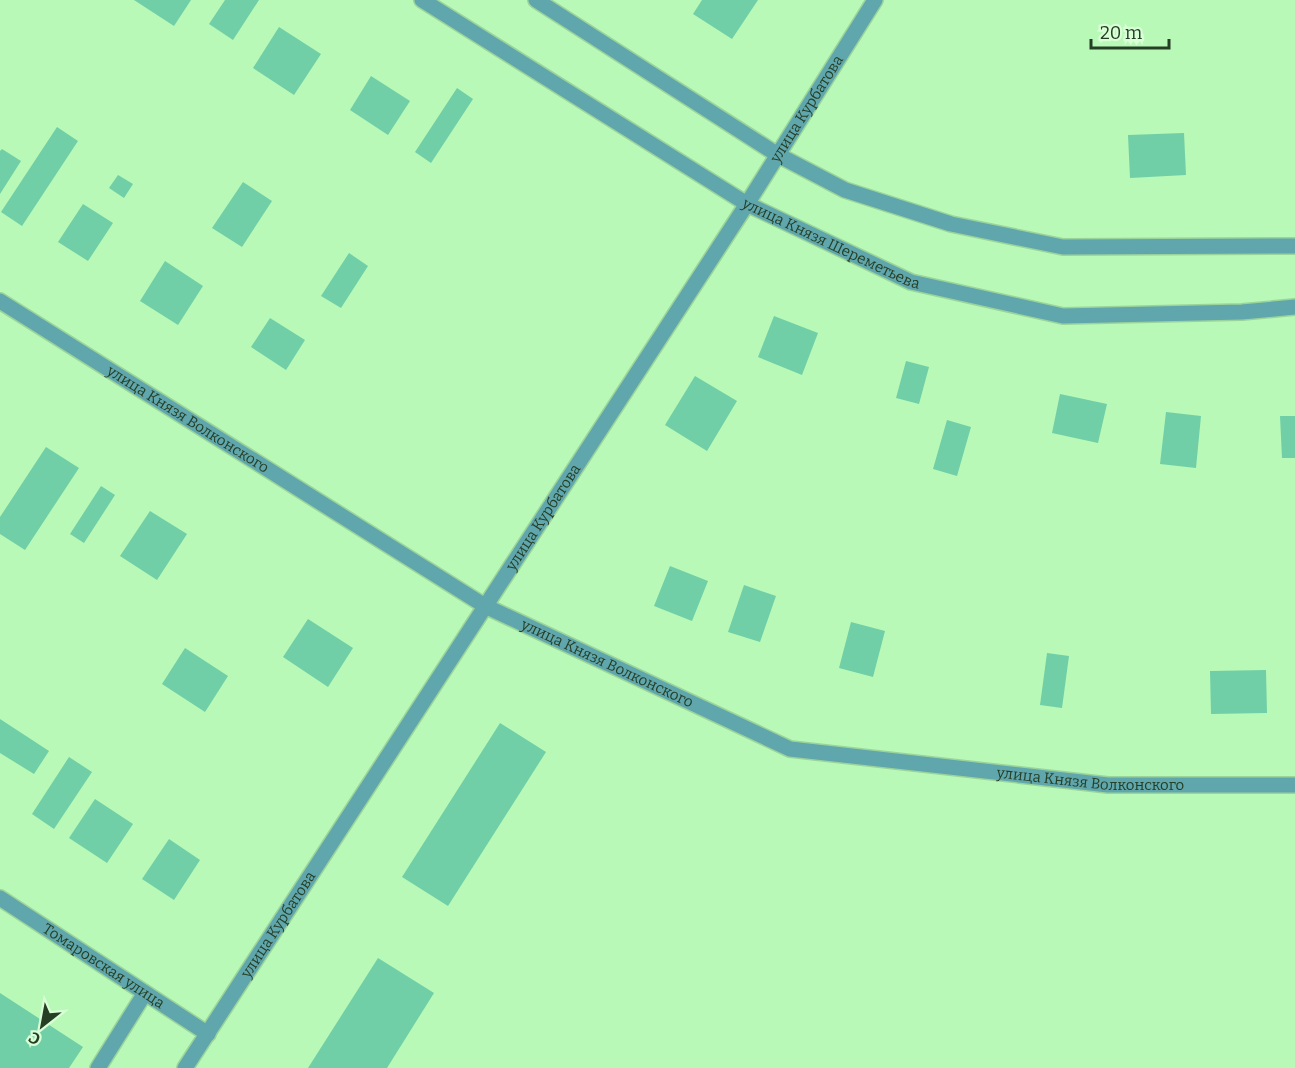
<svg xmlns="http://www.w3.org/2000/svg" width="1295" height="1068" font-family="Bitter,serif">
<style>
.building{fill:#70cfa6}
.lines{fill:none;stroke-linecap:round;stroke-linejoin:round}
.service-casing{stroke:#9bd49a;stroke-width:18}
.minor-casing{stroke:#9bd49a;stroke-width:18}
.service{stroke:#60a6ad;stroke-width:15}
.minor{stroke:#60a6ad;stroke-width:15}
.labels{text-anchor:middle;stroke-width:4.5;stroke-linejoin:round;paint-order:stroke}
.street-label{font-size:15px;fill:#253f25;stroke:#d9ffd7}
</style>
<rect width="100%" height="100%" fill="#b8f9b7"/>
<g class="building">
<polygon points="134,0 191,0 174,26"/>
<polygon points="225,0 259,0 233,40 209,24"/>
<polygon points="702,0 758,0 732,39 693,14"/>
<polygon points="279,27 321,54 294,95 253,68"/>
<polygon points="371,76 410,101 388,135 350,110"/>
<polygon points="457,88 473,99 431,163 415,152"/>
<polygon points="57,127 78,141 22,226 1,212"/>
<polygon points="1184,133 1186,175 1130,178 1128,135"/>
<polygon points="2,149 21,161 0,194 0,151"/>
<polygon points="118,175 133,184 124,198 109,188"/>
<polygon points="243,182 272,201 242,247 212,228"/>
<polygon points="83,204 113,223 88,261 58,242"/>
<polygon points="349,253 368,266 341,308 321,296"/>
<polygon points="165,261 203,286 178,325 140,301"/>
<polygon points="774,316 818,333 802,375 758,357"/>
<polygon points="270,318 305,340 286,370 251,347"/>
<polygon points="906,361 929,367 919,404 896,398"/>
<polygon points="695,376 737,401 707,451 665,425"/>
<polygon points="1060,394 1107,404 1098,443 1052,433"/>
<polygon points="1166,412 1201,416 1196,468 1160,464"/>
<polygon points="1280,416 1295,416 1295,458 1282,458"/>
<polygon points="947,420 971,427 957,476 933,469"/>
<polygon points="46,447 79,468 25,550 0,534 0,517"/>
<polygon points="101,486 115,495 84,543 70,534"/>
<polygon points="150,511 187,534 157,580 120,556"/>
<polygon points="670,566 708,581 692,621 654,606"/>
<polygon points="744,585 776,596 760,642 728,632"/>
<polygon points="308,619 353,648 328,687 283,657"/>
<polygon points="851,622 885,631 873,677 839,668"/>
<polygon points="185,648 228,676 205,712 162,684"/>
<polygon points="1047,653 1069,656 1062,708 1040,705"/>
<polygon points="1266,670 1267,713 1211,714 1210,671"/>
<polygon points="0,719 49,751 34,774 0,753"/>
<polygon points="500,723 546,752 448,906 402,877"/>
<polygon points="69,757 92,772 54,829 32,814"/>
<polygon points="95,799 133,824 107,863 69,838"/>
<polygon points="169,839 200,860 174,900 142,879"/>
<polygon points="378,958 434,993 387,1068 308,1068"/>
<polygon points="0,993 83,1047 69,1068 0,1068"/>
</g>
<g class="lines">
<g class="service-casing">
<polyline id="service" points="98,1068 145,993"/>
</g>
<g class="minor-casing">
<g id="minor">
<path id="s1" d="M422 0 747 204 911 282 1063 316 1242 312 1295 307"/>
<polyline points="536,0 778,155 845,190 951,224 1063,247 1295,246"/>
<path id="s2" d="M0 301 485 606 790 749 1108 785H1295"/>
<path id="s3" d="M0 898 208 1034"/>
<path id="s4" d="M185 1068 747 204 875 0"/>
</g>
</g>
<use href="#service" class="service"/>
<use href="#minor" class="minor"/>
</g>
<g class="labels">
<g class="street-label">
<text dy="5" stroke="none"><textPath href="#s4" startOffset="1143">улица Курбатова</textPath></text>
<text dy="5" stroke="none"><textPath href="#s1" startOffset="477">улица Князя Шереметьева</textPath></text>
<text dy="5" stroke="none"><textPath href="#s2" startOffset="222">улица Князя Волконского</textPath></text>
<text dy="5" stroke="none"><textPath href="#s4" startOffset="657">улица Курбатова</textPath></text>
<text dy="5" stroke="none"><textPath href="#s2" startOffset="708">улица Князя Волконского</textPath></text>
<text dy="5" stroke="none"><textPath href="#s2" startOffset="1212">улица Князя Волконского</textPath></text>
<text dy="5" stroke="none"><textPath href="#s4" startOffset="171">улица Курбатова</textPath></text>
<text dy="5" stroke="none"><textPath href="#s3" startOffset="124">Томаровская улица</textPath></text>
</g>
</g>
<g transform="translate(42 1026) rotate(211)" stroke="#d9ffd7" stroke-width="4.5" paint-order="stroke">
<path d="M0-4.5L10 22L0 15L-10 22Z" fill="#253f25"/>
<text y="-9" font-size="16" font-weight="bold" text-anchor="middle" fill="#253f25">С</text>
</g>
<path d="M1091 39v9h78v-9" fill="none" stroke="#253f25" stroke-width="3"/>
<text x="1100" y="39" font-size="18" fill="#253f25" stroke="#d9ffd7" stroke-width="4.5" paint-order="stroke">20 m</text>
</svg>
